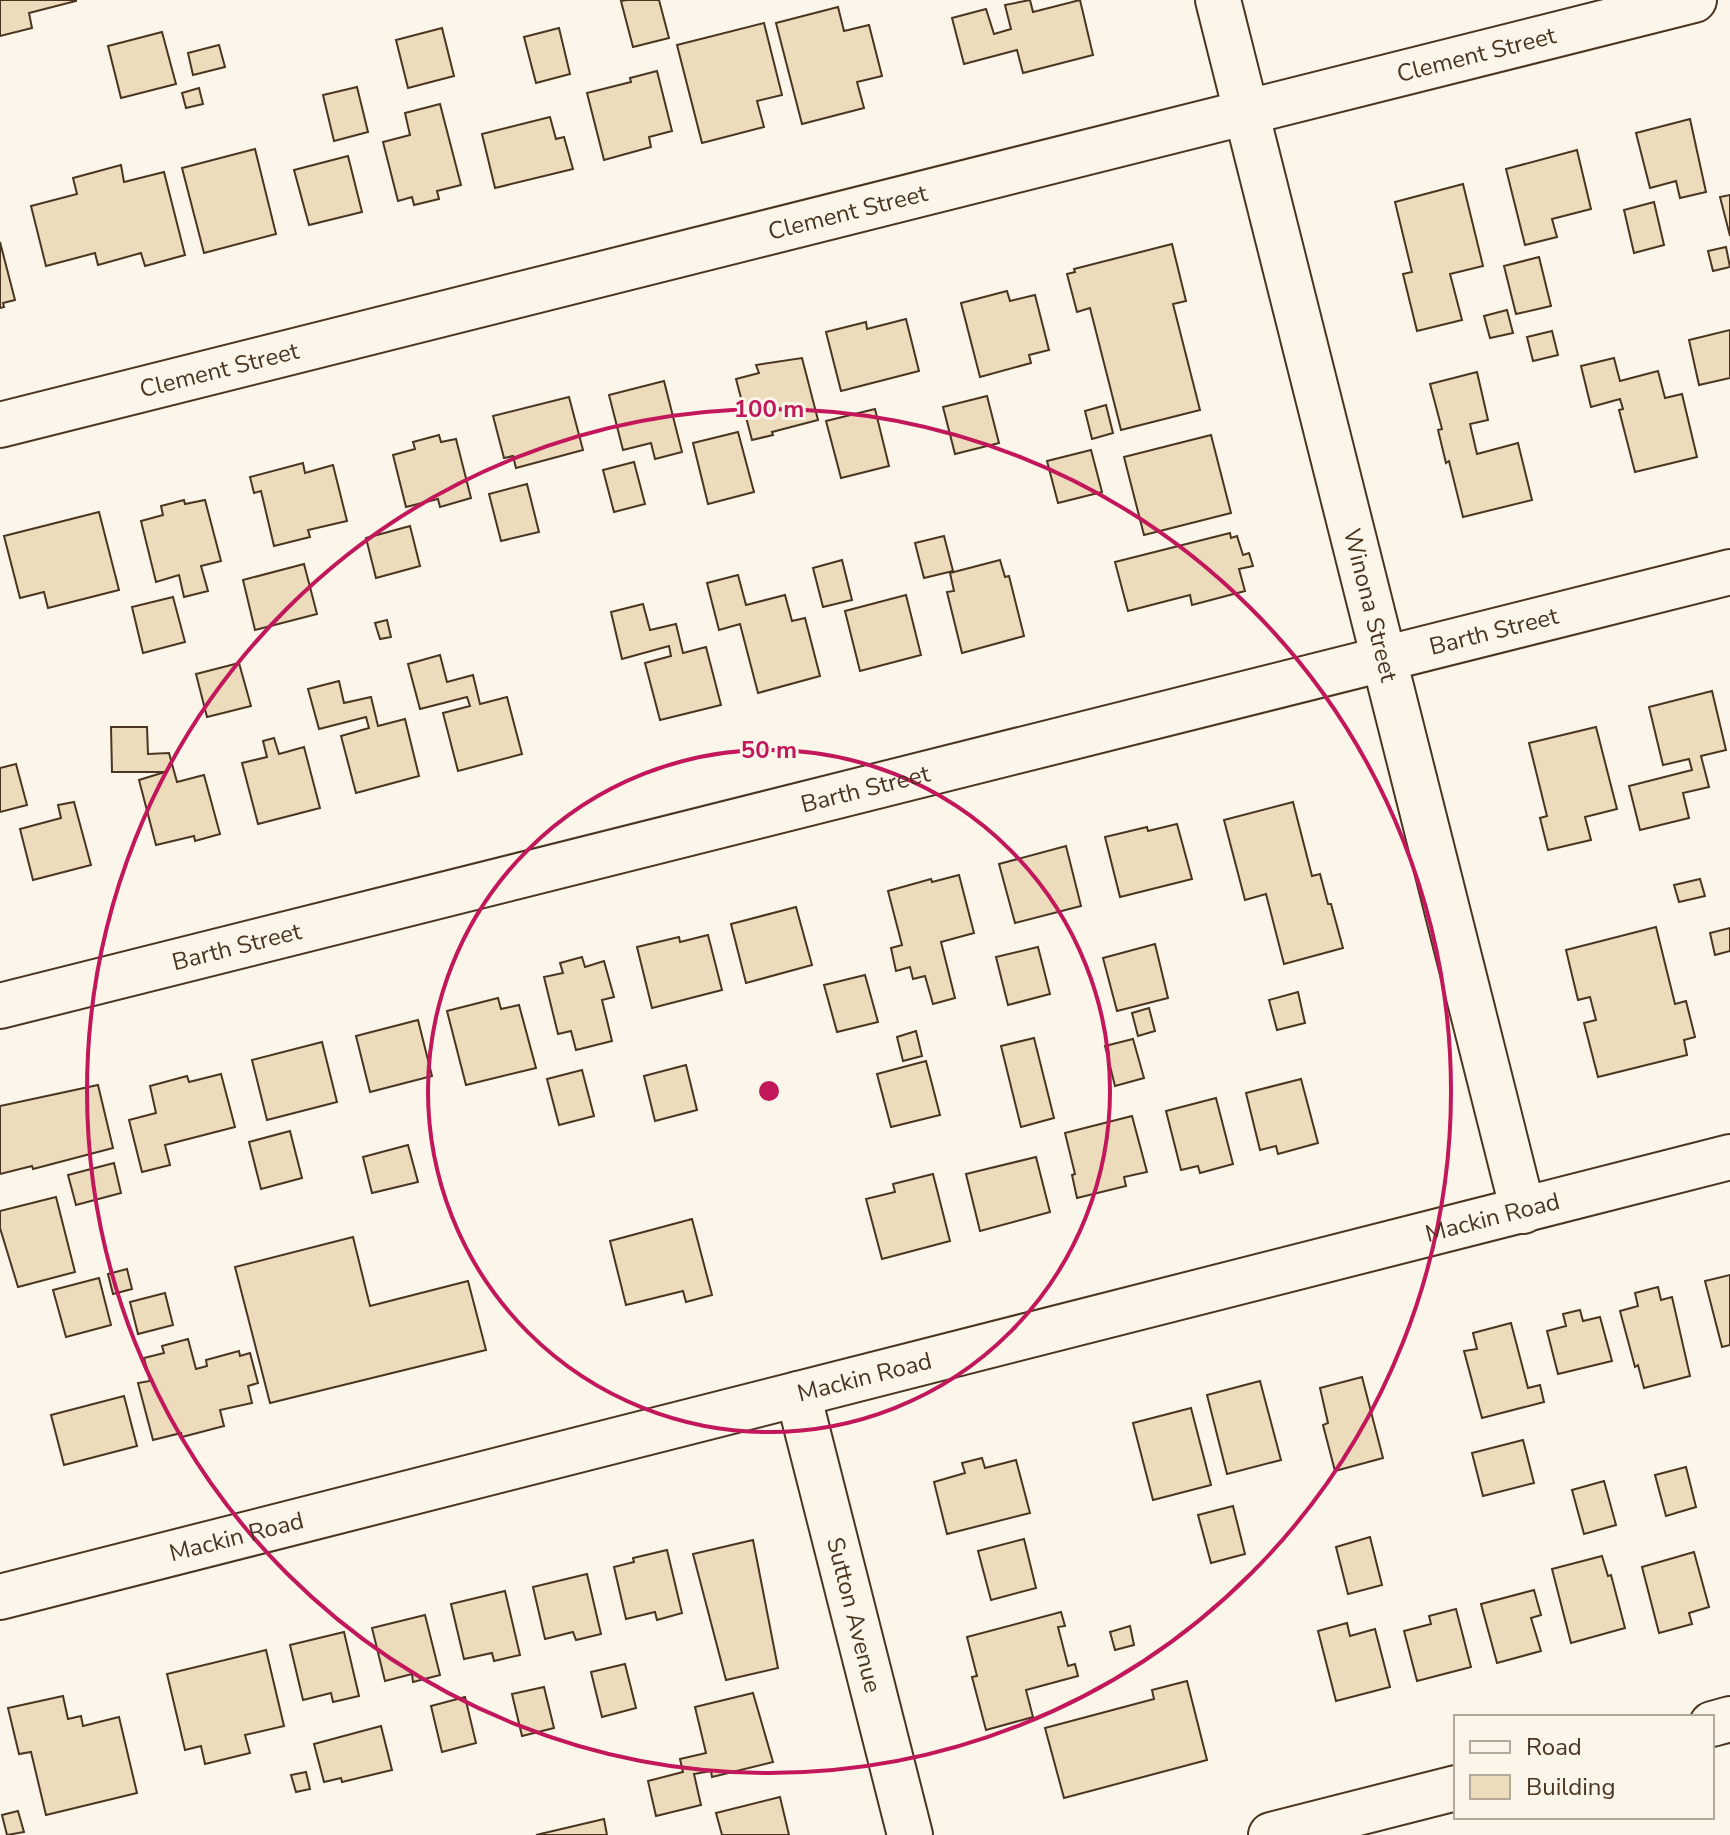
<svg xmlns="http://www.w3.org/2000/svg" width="1730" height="1835" font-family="'Nunito Sans',sans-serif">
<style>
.building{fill:#ecdcbc;stroke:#4a3520;stroke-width:2}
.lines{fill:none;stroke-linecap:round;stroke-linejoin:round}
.minor-casing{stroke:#4a3520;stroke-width:48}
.minor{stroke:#fbf6e9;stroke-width:44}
.ring{fill:none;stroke:#c2185b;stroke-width:4}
.labels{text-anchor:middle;stroke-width:6;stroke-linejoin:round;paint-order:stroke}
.street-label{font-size:24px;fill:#4a3520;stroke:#fbf6e9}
.centre{fill:#c2185b;stroke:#fbf6e9;stroke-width:4}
.ring-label{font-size:24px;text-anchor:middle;font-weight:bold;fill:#c2185b;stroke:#fbf6e9;stroke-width:6;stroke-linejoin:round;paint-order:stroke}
</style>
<rect width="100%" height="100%" fill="#fbf6e9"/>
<g class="building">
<polygon points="0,0 76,0 76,1 29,13 32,28 0,36"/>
<polygon points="627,0 659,0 669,38 633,47 621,1"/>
<polygon points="1030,0 1033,12 1080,0 1093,55 1023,73 1017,50 964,64 952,18 986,9 994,34 1011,29 1005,5"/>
<polygon points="838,7 844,31 869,25 882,76 857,82 864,108 802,124 776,23"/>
<polygon points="764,23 782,95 757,101 764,127 702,143 677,45"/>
<polygon points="442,28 454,76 408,88 396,40"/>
<polygon points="559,28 570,74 536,83 524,37"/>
<polygon points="162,32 176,84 121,98 108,46"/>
<polygon points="219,45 225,67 193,75 188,53"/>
<polygon points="657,71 672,131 649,137 651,147 604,160 587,93 631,82 630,78"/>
<polygon points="357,87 368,132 334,141 323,95"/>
<polygon points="199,88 203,104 186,108 182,93"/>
<polygon points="440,104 461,185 437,191 439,199 414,205 412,197 398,201 383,142 410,135 405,113"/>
<polygon points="550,117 556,139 564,137 573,169 495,188 482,134"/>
<polygon points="1690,119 1706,192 1680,198 1676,181 1650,188 1636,133"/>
<polygon points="255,149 276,234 204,253 182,168"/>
<polygon points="1577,150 1591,209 1552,219 1557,237 1525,245 1506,169"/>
<polygon points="348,156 362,212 309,225 294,170"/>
<polygon points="121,165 124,182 164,172 185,255 145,266 141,253 98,265 95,253 46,266 31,206 77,194 73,178"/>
<polygon points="1463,184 1483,266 1450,274 1462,320 1417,331 1403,274 1412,272 1395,202"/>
<polygon points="1730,195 1730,236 1720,197"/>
<polygon points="1654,202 1664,245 1634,253 1624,210"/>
<polygon points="0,242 15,300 3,303 4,307 0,308"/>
<polygon points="1172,244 1186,301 1173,304 1200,410 1121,430 1090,308 1077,312 1067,274 1075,272 1074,269"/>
<polygon points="1726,247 1730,267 1713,271 1708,251"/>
<polygon points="1539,257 1551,306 1516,314 1504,266"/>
<polygon points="1007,291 1010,301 1035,295 1049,350 1029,355 1031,363 980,377 961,303"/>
<polygon points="1507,310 1513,333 1490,338 1484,316"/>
<polygon points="906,319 919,371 841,391 826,332 866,322 867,329"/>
<polygon points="1730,330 1730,378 1699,385 1689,340"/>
<polygon points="1552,331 1558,355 1533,361 1527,337"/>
<polygon points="802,358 818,420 772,432 773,435 752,440 736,379 759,373 756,365"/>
<polygon points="1614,358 1620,381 1658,371 1665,398 1682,394 1697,457 1635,472 1619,410 1623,409 1620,399 1591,407 1581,366"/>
<polygon points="1477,372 1488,420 1470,424 1477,454 1518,443 1532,500 1463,517 1449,461 1446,463 1438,430 1442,429 1430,384"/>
<polygon points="664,381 682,452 655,459 651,443 623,450 609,395"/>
<polygon points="987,396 999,443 955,454 943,407"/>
<polygon points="569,397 583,450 516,468 513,456 504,458 493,416"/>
<polygon points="1106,405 1113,433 1092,439 1085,411"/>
<polygon points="875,409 889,466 841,478 826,421"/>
<polygon points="738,432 754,492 708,504 693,443"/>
<polygon points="439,435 441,442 456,439 471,498 440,507 438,499 406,507 393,455 415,449 413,442"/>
<polygon points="1211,435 1231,513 1144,535 1124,457"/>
<polygon points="1091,450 1102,492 1058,503 1047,461"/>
<polygon points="634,462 645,504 614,512 603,470"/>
<polygon points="303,463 305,473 333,465 347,521 308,530 310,537 274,546 261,491 254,493 250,477"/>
<polygon points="527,484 539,532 501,541 489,494"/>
<polygon points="184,500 185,504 205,500 221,561 201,566 208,591 184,597 179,575 156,582 141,521 163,515 161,506"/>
<polygon points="99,512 119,590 48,608 44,592 20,598 4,536"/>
<polygon points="410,526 420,566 376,578 366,538"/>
<polygon points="1230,533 1231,538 1237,536 1243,555 1249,553 1253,566 1239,569 1245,591 1192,605 1190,595 1128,611 1115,562"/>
<polygon points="944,536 953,571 924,578 915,543"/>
<polygon points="842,560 852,600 823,607 813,568"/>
<polygon points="1000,560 1005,577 1009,576 1024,636 962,653 947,592 954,591 950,573"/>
<polygon points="304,564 317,614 255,630 243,580"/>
<polygon points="738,575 746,605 785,595 792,621 805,618 820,676 758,693 740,624 719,630 707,583"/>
<polygon points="906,595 921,655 860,671 845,611"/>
<polygon points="173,597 185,642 143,653 132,607"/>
<polygon points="643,604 650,630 676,624 683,653 706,647 721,705 660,720 645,663 671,656 669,646 622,659 611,612"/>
<polygon points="387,620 391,637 380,639 375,623"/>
<polygon points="440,655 447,682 473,675 480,704 507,697 522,754 458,771 443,713 470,706 467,697 420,709 408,664"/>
<polygon points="239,663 251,706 207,717 196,674"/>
<polygon points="339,681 344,703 371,697 378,726 405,719 419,776 356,793 341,736 369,728 366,717 319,729 308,689"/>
<polygon points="1712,691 1726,750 1701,756 1709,787 1683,793 1689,818 1640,830 1629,786 1692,770 1689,759 1663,765 1649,707"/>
<polygon points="111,727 147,727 148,754 169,753 177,782 204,775 220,834 195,841 194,836 156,845 139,780 165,772 112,772"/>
<polygon points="1596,727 1617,809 1585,817 1591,840 1548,850 1540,818 1547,816 1529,743"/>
<polygon points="274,738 279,754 304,747 320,808 258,824 242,763 267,757 263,741"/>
<polygon points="16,764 27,805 0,812 0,768"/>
<polygon points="74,802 91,865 33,880 20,829 61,818 58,805"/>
<polygon points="1293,802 1312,876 1320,874 1328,904 1331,904 1343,948 1284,964 1266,894 1245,900 1224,820"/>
<polygon points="1177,824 1192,879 1120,897 1105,837 1147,827 1148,831"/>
<polygon points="1066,846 1081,906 1015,923 999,864"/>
<polygon points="959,875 974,933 941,942 955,998 933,1004 925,976 913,979 910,967 896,971 891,948 902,945 888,891 931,879 932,882"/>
<polygon points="1700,879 1705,896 1679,902 1674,885"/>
<polygon points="796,907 812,965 746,983 731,924"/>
<polygon points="1656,927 1675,1004 1686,1001 1695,1037 1684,1040 1687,1055 1598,1077 1584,1023 1596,1020 1590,997 1578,1000 1566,950"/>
<polygon points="1730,928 1730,951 1715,955 1710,933"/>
<polygon points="708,935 722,990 652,1008 637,947 679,937 680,942"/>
<polygon points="1155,944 1168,998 1117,1011 1103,958"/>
<polygon points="1038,947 1050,994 1008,1005 996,957"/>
<polygon points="582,957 585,967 604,961 614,997 602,1000 612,1041 576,1050 571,1031 558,1034 544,977 563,973 560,963"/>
<polygon points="865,975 878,1022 837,1032 824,985"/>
<polygon points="1298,992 1305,1023 1277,1030 1269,1000"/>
<polygon points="498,998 501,1009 519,1005 536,1068 466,1085 447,1011"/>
<polygon points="1149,1008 1155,1031 1138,1036 1132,1013"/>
<polygon points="418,1020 432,1076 370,1092 356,1036"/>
<polygon points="916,1031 922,1056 903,1061 897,1037"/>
<polygon points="1034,1038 1054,1118 1021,1127 1001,1046"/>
<polygon points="1133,1039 1144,1078 1115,1086 1105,1046"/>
<polygon points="322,1042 337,1102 267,1120 252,1060"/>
<polygon points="926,1061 940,1115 891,1127 877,1074"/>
<polygon points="686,1065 697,1110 655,1121 644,1076"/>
<polygon points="582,1070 594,1116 559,1125 547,1079"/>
<polygon points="221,1074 235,1127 165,1145 170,1165 142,1172 129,1120 156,1113 150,1086 187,1076 189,1082"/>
<polygon points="1301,1079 1318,1143 1278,1154 1276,1146 1260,1150 1246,1093"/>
<polygon points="98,1085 113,1148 33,1169 32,1166 0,1174 0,1106"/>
<polygon points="1216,1098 1233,1164 1200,1173 1198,1166 1181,1170 1166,1111"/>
<polygon points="1132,1116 1147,1172 1124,1177 1126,1186 1077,1198 1072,1175 1075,1174 1065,1133"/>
<polygon points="290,1131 302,1178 261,1189 249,1142"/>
<polygon points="408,1145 418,1182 372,1193 363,1157"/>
<polygon points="1036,1157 1050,1212 980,1231 966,1174"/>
<polygon points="114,1163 121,1193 76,1205 68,1175"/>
<polygon points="933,1174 950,1241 882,1259 866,1199 895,1192 893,1184"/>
<polygon points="56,1197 75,1272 18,1287 0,1228 0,1211"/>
<polygon points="692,1219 712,1295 686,1302 683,1291 626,1305 610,1241"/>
<polygon points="353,1237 370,1306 468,1281 486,1350 270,1403 235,1267"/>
<polygon points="127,1269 132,1289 113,1294 108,1274"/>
<polygon points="1730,1275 1730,1345 1722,1347 1705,1281"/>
<polygon points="99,1278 111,1325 66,1337 53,1290"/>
<polygon points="1658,1287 1661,1300 1672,1297 1690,1376 1644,1388 1638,1365 1635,1367 1620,1311 1638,1306 1635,1293"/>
<polygon points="165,1293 173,1325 138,1334 130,1302"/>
<polygon points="1580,1310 1583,1321 1600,1317 1612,1361 1558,1374 1547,1331 1566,1326 1563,1314"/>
<polygon points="1511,1323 1528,1388 1540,1385 1544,1402 1482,1418 1464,1351 1477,1349 1473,1333"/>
<polygon points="188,1339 196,1369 207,1366 206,1360 239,1351 240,1356 250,1353 258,1383 248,1386 252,1403 220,1410 224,1426 182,1437 181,1433 153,1440 138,1383 150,1381 144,1358 164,1353 162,1346"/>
<polygon points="1362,1377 1383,1458 1335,1471 1323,1425 1328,1423 1320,1388"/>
<polygon points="1260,1381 1281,1460 1227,1474 1207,1395"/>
<polygon points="124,1396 137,1446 64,1465 51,1415"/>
<polygon points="1191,1408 1211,1485 1153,1500 1133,1423"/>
<polygon points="1523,1440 1534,1483 1483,1496 1472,1453"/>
<polygon points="982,1458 985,1468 1016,1460 1030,1513 947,1534 934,1482 965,1473 962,1463"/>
<polygon points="1686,1467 1696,1507 1666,1516 1655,1475"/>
<polygon points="1604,1481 1616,1525 1584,1534 1572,1490"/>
<polygon points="1233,1506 1245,1554 1211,1563 1198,1515"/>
<polygon points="1370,1537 1382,1585 1348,1594 1336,1547"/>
<polygon points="1024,1539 1036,1588 991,1600 978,1551"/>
<polygon points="753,1540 778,1668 726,1680 693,1554"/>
<polygon points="667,1550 682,1613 657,1620 655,1612 626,1619 614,1567 634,1562 633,1558"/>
<polygon points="1694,1552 1709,1607 1689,1613 1692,1624 1659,1633 1642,1567"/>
<polygon points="1602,1556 1608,1576 1611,1575 1625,1628 1571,1643 1552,1569"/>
<polygon points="587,1574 601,1634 576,1640 573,1632 545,1639 533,1587"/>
<polygon points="1534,1590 1541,1615 1531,1618 1541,1651 1497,1663 1481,1604"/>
<polygon points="505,1591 520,1655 494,1661 492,1653 464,1659 451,1604"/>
<polygon points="1456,1609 1471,1667 1417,1681 1404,1631 1431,1624 1429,1616"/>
<polygon points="1061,1612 1065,1626 1058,1627 1068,1666 1075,1664 1078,1676 1026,1690 1033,1717 986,1730 972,1677 977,1676 967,1637"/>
<polygon points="425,1615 440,1675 413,1682 412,1674 385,1681 372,1628"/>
<polygon points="1347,1623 1350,1636 1375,1629 1390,1687 1336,1701 1318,1631"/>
<polygon points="1130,1626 1134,1645 1115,1650 1110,1632"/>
<polygon points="344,1632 359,1696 333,1702 331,1693 303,1700 290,1645"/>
<polygon points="266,1650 284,1726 245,1735 250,1753 205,1764 201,1746 185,1750 167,1674"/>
<polygon points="625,1664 636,1708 602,1717 591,1672"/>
<polygon points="1187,1681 1207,1760 1064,1798 1045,1728 1154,1699 1152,1690"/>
<polygon points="544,1687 554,1728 522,1736 512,1694"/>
<polygon points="753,1693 773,1762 712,1777 711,1771 694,1774 701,1805 656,1816 648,1781 683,1772 680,1759 706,1753 695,1707"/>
<polygon points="63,1696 68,1719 81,1716 83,1726 119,1717 137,1793 46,1815 31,1752 19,1754 8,1708"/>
<polygon points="465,1697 476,1743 442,1752 431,1706"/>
<polygon points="381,1726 392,1770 342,1782 341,1778 324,1782 314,1744"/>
<polygon points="306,1772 310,1789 296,1792 291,1775"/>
<polygon points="780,1797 789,1835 722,1835 716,1813"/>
<polygon points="18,1811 24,1832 7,1835 2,1815"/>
<polygon points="604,1819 607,1835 536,1835"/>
</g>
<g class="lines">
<g class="minor-casing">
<g id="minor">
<path id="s1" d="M1218 0 1523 1211"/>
<path id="s2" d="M0 425 1694 0"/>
<path id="s3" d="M0 1006 1730 572"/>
<path id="s4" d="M798 1394 910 1835"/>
<path id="s5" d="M0 1597 1730 1157"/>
<polyline points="1712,1724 1730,1719"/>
<polyline points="1271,1835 1456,1788"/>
</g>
</g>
<use href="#minor" class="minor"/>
</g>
<g class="ring">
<circle cx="769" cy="1091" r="341"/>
<circle cx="769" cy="1091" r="682"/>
</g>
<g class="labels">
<g class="street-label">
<text dy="8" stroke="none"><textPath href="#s2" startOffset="1522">Clement Street</textPath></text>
<text dy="8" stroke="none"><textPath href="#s2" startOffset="874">Clement Street</textPath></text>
<text dy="8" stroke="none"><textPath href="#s2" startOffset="226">Clement Street</textPath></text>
<text dy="8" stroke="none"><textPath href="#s1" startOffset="624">Winona Street</textPath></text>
<text dy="8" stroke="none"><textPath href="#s3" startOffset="1540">Barth Street</textPath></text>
<text dy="8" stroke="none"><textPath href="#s3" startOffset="892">Barth Street</textPath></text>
<text dy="8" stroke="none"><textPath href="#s3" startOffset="244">Barth Street</textPath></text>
<text dy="8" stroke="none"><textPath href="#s5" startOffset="1540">Mackin Road</textPath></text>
<text dy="8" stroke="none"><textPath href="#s5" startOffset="892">Mackin Road</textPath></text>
<text dy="8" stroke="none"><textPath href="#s5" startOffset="244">Mackin Road</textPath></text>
<text dy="8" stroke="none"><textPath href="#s4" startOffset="228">Sutton Avenue</textPath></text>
</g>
</g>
<circle cx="769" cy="1091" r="12" class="centre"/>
<g class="ring-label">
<text x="769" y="417">100 m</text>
<text x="769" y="758">50 m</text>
</g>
<rect x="1454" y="1715" width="260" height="104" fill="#fbf6e9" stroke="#b4a999" stroke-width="2"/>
<rect x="1470" y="1741" width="40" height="12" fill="#fbf6e9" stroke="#b4a999" stroke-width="2"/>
<text x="1526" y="1755" font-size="24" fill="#4a3520">Road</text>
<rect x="1470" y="1775" width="40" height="24" fill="#ecdcbc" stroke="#b4a999" stroke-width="2"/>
<text x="1526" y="1795" font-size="24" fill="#4a3520">Building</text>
</svg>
